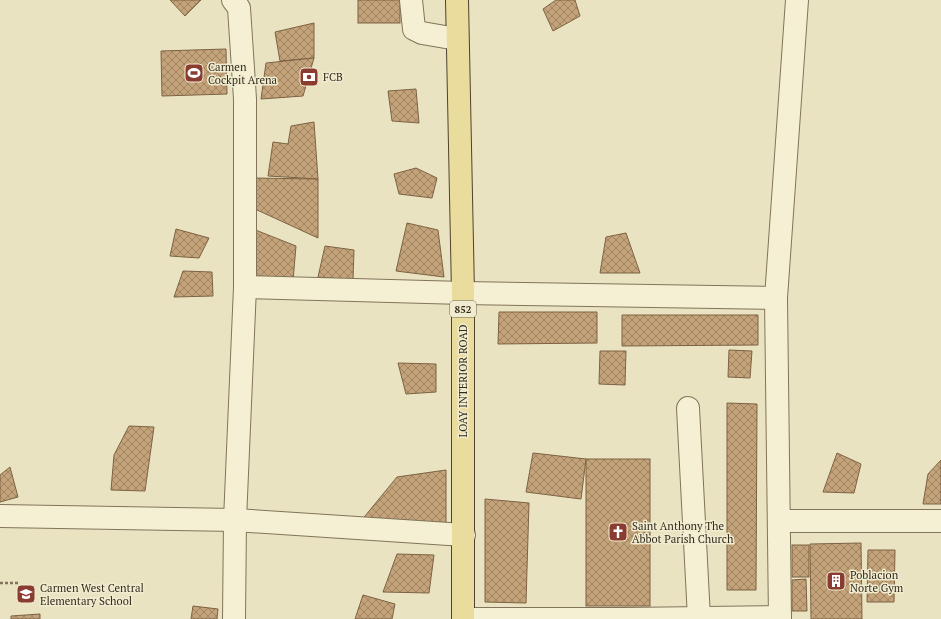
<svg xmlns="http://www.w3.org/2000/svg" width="941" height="619" font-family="'PT Serif',serif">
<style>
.building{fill:url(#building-cross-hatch);stroke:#7d6243}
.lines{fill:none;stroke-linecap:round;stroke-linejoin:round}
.minor-casing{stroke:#81745a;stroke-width:24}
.major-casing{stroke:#4f422e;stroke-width:24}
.path{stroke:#81745a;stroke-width:2.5;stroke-dasharray:3 2;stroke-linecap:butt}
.minor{stroke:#f5f0d3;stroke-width:22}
.major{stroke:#e9dc9c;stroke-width:22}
.labels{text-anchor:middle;stroke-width:3;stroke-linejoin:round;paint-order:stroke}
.shield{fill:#f1ecd0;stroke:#6b6453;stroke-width:1}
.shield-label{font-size:10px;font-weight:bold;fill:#322a1d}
.poi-label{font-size:11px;fill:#322a1d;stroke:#f1ecd0;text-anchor:start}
.street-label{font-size:11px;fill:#322a1d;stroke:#f1ecd0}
</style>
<defs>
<pattern id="building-cross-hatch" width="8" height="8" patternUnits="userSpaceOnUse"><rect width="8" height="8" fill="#c4a37a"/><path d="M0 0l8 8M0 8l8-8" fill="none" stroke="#a08563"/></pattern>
</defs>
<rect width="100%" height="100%" fill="#e9e3c1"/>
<g class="building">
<polygon points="170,0 201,0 185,16"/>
<rect x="358" y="0" width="42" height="23"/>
<polygon points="556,0 575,0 580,16 553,31 543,9"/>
<polygon points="314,23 314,58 280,61 275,32"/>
<polygon points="226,49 227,94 162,96 161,51"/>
<polygon points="314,58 303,96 261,99 266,63"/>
<polygon points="416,89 419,123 392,121 388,91"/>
<polygon points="314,122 318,179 268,176 273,142 288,144 291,126"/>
<polygon points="416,168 437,178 432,198 399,194 394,174"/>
<polygon points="255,178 318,179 318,238 255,209"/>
<polygon points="407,223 438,230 444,277 396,271"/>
<polygon points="176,229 209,238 199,258 170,256"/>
<polygon points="253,229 296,246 293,281 251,279"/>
<polygon points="626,233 640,273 600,273 606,237"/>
<polygon points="325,246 354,250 353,280 318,277"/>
<polygon points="183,271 212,272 213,296 174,297"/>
<polygon points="499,312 597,312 597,343 498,344"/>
<polygon points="622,315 758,315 758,345 622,346"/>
<polygon points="729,350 752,351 750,378 728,377"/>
<polygon points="600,351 626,351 625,385 599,384"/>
<polygon points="398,363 436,364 436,392 406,394"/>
<polygon points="727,403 757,404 756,590 727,590"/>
<polygon points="129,426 154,427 145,491 111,490 114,455"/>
<polygon points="533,453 586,459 581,499 526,492"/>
<polygon points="837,453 861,464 854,493 823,492"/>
<rect x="586" y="459" width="64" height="147"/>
<polygon points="941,460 941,504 923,504 928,474"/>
<polygon points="10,467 18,497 0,502 0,475"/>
<polygon points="446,470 446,526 356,527 397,477"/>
<polygon points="485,499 529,503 526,603 485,602"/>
<polygon points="861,543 862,619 811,619 810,544"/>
<rect x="792" y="545" width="17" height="32"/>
<polygon points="868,550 895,550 894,602 867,602"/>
<polygon points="397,554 434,555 429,593 383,592"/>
<polygon points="806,579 807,611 792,611 792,580"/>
<polygon points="363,595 395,604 392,619 355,619"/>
<polygon points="193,606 218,609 217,619 191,619"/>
<polygon points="40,614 40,619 11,619 11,616"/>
</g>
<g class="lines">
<g class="minor-casing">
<g id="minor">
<polyline points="233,0 239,8 245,99 245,287 235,520 234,619"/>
<polyline points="411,0 414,29 422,33 457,39"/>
<polyline points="245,287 463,293 776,298"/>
<polyline points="688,408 699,618"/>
<polyline points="0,516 235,520 464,535"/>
<polyline points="779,521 941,521"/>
<polyline points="463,619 625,619 780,617"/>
<polyline points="780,619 776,298 797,0"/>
</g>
</g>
<g class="major-casing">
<polyline id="major" points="457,0 463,293 463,619"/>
</g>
<polyline class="path" points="0,583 18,583"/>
<use href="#minor" class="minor"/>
<use href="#major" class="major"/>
</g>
<defs>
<g id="stadium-square" transform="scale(1)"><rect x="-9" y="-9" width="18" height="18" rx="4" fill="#8a3c30" stroke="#f1ecd0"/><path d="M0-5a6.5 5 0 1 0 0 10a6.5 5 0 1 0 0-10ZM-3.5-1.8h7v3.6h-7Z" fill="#fff"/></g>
<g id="bank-square" transform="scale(1)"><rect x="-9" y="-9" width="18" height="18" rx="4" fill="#8a3c30" stroke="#f1ecd0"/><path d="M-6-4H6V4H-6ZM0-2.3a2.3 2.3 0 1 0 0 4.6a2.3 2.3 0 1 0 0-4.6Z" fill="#fff"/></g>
<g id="church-square" transform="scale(1)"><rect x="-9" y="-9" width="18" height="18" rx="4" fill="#8a3c30" stroke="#f1ecd0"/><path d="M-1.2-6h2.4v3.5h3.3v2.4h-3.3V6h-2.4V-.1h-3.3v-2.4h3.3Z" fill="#fff"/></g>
<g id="building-square" transform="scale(1)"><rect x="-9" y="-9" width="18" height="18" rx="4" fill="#8a3c30" stroke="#f1ecd0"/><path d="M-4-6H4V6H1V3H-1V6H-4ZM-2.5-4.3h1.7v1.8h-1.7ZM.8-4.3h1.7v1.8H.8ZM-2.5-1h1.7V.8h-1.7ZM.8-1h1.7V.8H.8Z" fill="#fff"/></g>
<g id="school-square" transform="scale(1)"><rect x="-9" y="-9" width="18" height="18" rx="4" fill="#8a3c30" stroke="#f1ecd0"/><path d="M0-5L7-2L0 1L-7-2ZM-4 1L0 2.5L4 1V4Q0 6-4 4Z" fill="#fff"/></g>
</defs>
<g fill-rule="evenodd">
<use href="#stadium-square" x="194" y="73"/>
<use href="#bank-square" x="309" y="77"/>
<use href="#church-square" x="618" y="532"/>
<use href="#building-square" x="836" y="581"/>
<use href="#school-square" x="26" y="594"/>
</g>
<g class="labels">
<rect class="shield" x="450" y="301" width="26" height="16" rx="3"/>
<g class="shield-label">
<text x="463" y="313">852</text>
</g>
<g class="poi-label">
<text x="208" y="71">Carmen<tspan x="208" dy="13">Cockpit Arena</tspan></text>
<text x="323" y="81">FCB</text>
<text x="632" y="530">Saint Anthony The<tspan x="632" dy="13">Abbot Parish Church</tspan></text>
<text x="850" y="579">Poblacion<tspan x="850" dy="13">Norte Gym</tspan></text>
<text x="40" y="592">Carmen West Central<tspan x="40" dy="13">Elementary School</tspan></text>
</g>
<g class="street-label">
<text transform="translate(463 381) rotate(-90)" y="4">LOAY INTERIOR ROAD</text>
</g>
</g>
</svg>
